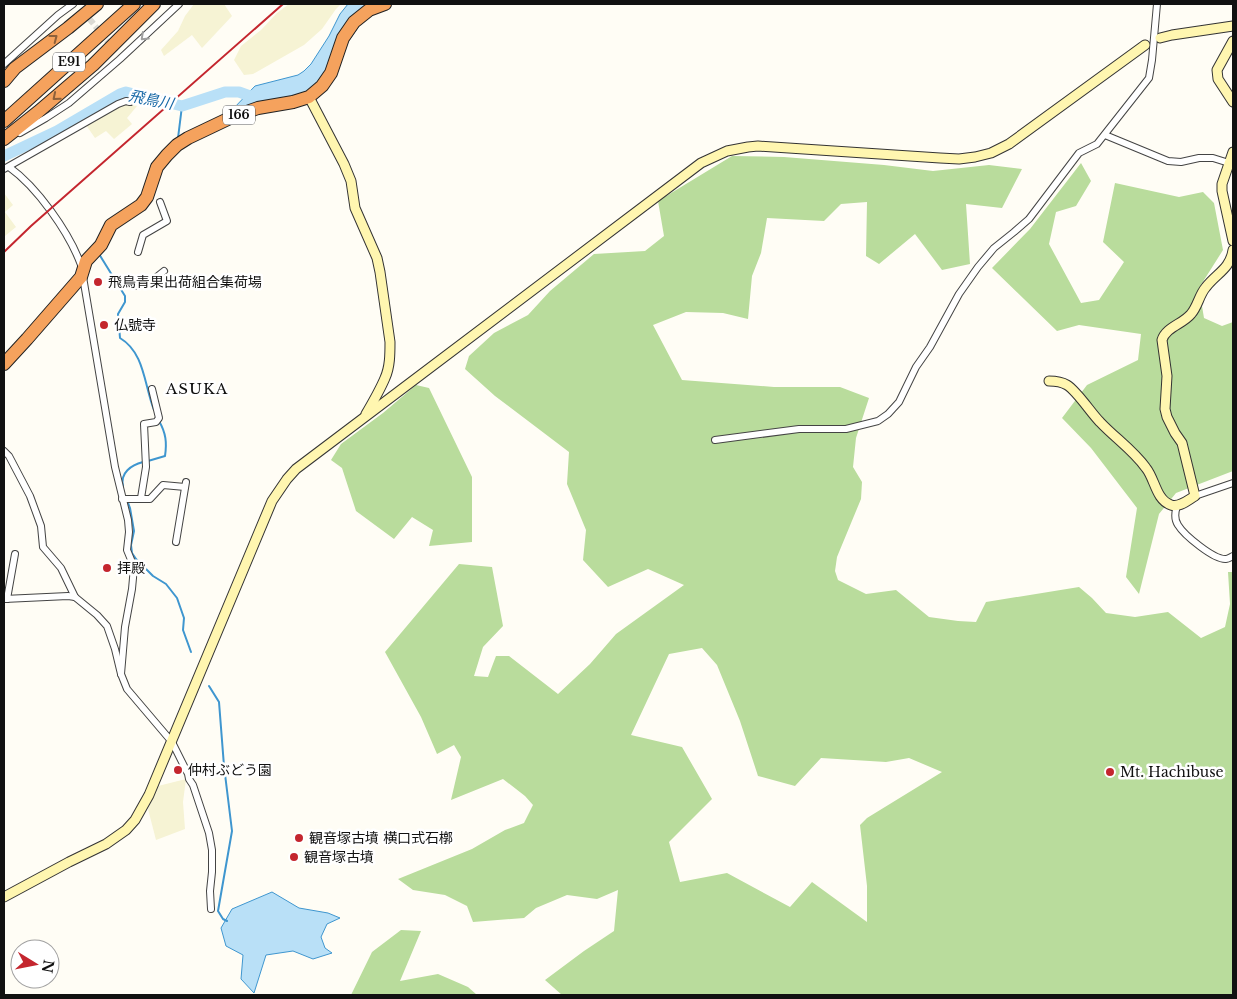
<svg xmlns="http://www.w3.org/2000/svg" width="1237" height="999" font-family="'Libre Baskerville','Noto Sans JP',serif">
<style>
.farmland{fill:#f6f3d4}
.forest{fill:#b9dc9c;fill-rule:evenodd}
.water{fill:#b9e0f7;stroke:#3f96cf}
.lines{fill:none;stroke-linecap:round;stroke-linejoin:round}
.stream{stroke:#3f96cf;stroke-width:2}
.river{stroke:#b9e0f7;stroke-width:11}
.street-tunnel{stroke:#dbdad3;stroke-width:6;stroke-dasharray:6 3;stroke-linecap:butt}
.street-casing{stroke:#444;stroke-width:8}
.secondary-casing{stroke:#333;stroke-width:11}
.highway-casing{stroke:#222;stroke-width:14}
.street{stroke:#fff;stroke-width:6}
.secondary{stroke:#fff6b0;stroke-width:9}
.highway{stroke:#f5a25d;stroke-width:12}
.rail{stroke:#c4262e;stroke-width:2}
.oneway{stroke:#a0a0a0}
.oneway2{stroke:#8e613b}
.poi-dot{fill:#c4262e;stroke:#fff;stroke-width:2}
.labels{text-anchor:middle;stroke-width:5;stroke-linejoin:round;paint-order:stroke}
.shield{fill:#fff;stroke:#585858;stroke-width:1}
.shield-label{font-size:12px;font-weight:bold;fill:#111}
.poi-label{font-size:14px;fill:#111;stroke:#fff;text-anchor:start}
.water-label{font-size:15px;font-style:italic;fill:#1768a6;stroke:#fff}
.neighbourhood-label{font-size:15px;letter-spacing:1px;fill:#111;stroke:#fff}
</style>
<rect width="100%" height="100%" fill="#fffdf5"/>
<g class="farmland">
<polygon points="194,4 224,4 232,16 202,48 192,35 164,56 161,50 178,31 185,16"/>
<polygon points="289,4 341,4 336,9 322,29 304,45 253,74 244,75 234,60 241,46 261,30 277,13"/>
<polygon points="126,103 137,106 127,118 132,124 114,139 106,131 95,138 86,125"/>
<polygon points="4,193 13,205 5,212 16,227 5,236"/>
<polygon points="186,779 183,802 185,829 156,840 148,809 158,786"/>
</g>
<g class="forest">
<path d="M732 156 784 157 884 165 933 171 989 165 1022 169 1002 208 966 204 970 264 942 270 915 234 879 264 866 256 867 202 841 204 824 221 767 218 761 253 752 276 748 319 723 313 686 312 653 325 682 380 774 387H840L869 398 856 438 853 467 862 482 861 499 837 557 835 571 838 580 866 594 896 590 929 617 958 621 976 622 986 602 1079 587 1092 598 1106 613 1135 617 1168 612 1201 638 1225 627 1230 604 1228 572H1233V995H562L545 980 584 951 614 931 618 890 597 899 567 895 536 908 524 918 473 922 467 906 445 895 413 890 398 879 472 849 505 830 524 823 533 805 525 796 503 779 451 800 461 757 454 745 437 754 421 717 385 652 459 564 492 567 503 626 483 647 474 676 488 677 496 656H509L558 694 590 664 616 634 684 585 648 569 608 587 583 560 586 530 567 484 569 452 495 396 465 369 469 356 494 333 528 315 550 291 594 254 645 251 664 236 658 201ZM702 648 717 665 740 721 758 776 795 786 821 758 886 762 909 758 942 772 867 818 860 825 867 886V922L812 882 790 907 727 873 680 882 669 842 712 799 682 747 631 735 669 654Z"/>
<polygon points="1081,163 1091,181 1076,206 1056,212 1049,244 1081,303 1099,300 1124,262 1103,242 1115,183 1179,197 1203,192 1214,203 1223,250 1199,288 1204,318 1222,326 1233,322 1233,471 1176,493 1159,514 1139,594 1126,577 1137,508 1091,448 1062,418 1087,385 1138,360 1141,334 1079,325 1057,331 992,268 1030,229"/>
<polygon points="416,385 429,388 472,477 472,542 429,546 433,530 412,517 394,539 356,511 342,468 331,460 341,444 383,413"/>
<polygon points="401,930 421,931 400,981 438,974 468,987 477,995 351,995 372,952"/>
</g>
<g class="water">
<polygon points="348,4 374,4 324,77 308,93 233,109 255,86 298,75 304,71 311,64 329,36 340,14"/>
<polygon points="272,892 299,908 328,913 340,918 327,924 321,937 325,948 332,953 313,959 293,951 266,955 254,993 241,979 243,955 226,946 221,928 232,909"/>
</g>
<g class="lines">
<g class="stream">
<polyline points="178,138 182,106"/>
<path d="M99 254 125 296V302L118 314 120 338C145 353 144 385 154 410"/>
<path d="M148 461 165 456C167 443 166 433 159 421"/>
<path d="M123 486C120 473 131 465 143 462"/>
<polyline points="127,500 130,508 134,531 131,545 132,553 136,559 153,576 166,584 177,598 184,618 183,630 191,652"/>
<polyline points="209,686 219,702 224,766 232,831 218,911 223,919 227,921"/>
</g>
<polyline class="river" points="4,156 57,131 120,94 126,92 182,106 225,92 239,92 250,96 260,94"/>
<polyline class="street-tunnel" points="84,12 116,52"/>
<g class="street-casing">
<g id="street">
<polyline points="4,64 58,15 73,4"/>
<polyline points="20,133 46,118 69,103 120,59 179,4"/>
<polyline points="1105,135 1168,161 1181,162 1199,158 1213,158 1229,163"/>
<path d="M9 167C37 187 69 232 81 265L115 467 128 520 129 532 127 550 134 567 132 589 125 627 121 674"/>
<polyline points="4,169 118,104 126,101 130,102"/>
<polyline points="138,252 143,235 167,221 160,202"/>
<polyline points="134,286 151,284 154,279 164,271"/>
<polyline points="715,440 799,429 846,429 878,421 888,414 899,402 916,367 930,347 959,294 978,267 994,248 1014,232 1029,219 1079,153 1097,144 1149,78 1152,60 1157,4"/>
<polyline points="4,451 9,456 30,496 41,526 43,547 61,568 75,597"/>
<polyline points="1195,496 1233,483"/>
<polyline points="141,498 146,467 144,424 156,422 159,418 152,389"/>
<polyline points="122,499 150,499 163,485 185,487"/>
<path d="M1177 506C1175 512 1174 519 1178 525 1184 535 1214 560 1226 559 1228 559 1231 557 1233 556"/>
<polyline points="176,542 186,482"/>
<polyline points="4,599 68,596 75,597 97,615 107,626 115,649 121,674 127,689 172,742 188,774 189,779 193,785 209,833 212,850 212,872 210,891 211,909"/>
<polyline points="7,599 15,554"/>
</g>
</g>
<g class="secondary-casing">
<g id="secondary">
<polyline points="1160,38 1172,35 1233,26"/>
<polyline points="1233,41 1217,70 1218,79 1233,102"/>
<path d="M309 97 344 164 351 181 355 208 377 258 380 272 390 342C390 354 390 367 385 378 380 390 373 402 366 414"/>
<polyline points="1233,152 1222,184 1222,191 1233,241"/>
<path d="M1049 381C1055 381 1062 382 1067 385 1077 391 1091 413 1100 422 1115 438 1133 450 1146 468 1155 479 1156 500 1171 505 1179 508 1188 500 1195 496L1182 443 1175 433 1167 417 1165 409 1167 376 1162 340C1166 327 1183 324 1191 314 1198 306 1199 295 1206 287 1217 273 1230 269 1233 250"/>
<polyline points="4,897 69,862 106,844 126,830 135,820 149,795 272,501 287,479 296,469 701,163 727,151 748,147 758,146 940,158 959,159 975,157 991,153 1009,144 1145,45"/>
</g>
</g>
<g class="highway-casing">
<g id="highway">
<polyline points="4,81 15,68 68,28 97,4"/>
<polyline points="4,121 134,4"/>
<polyline points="4,139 38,112 93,65 154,4"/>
<polyline points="4,364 27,339 81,277 86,261 101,245 111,225 141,205 147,197 157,167 167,155 177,145 188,138 230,118 258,108 293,102 309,97 322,86 331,73 343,38 354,22 369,10 385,4"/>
</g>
</g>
<use href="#street" class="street"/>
<use href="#secondary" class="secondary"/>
<use href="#highway" class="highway"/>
<polyline class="rail" points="4,252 31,226 283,4"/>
</g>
<defs><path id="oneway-chevron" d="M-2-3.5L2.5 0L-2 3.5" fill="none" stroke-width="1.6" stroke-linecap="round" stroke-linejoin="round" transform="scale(1.25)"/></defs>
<use class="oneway" href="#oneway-chevron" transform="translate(144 37) rotate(137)"/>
<g class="oneway2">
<use href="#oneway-chevron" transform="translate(54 38) rotate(-37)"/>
<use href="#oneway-chevron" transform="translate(56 97) rotate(140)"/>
</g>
<g class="poi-dot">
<circle cx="98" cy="282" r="5"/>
<circle cx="104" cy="325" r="5"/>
<circle cx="107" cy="568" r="5"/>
<circle cx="178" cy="770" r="5"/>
<circle cx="1110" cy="772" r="5"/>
<circle cx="299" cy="838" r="5"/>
<circle cx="294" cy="857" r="5"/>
</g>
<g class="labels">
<g class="shield">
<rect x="53" y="52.5" width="32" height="19" rx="4"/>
<rect x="223" y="105.5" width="32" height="19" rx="4"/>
</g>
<g class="shield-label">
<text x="69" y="66">E91</text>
<text x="239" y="119">166</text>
</g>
<g class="poi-label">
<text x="108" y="287">飛鳥青果出荷組合集荷場</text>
<text x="114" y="330">仏號寺</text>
<text x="117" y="573">拝殿</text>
<text x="188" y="775">仲村ぶどう園</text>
<text x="1120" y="777">Mt. Hachibuse</text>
<text x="309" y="843">観音塚古墳 横口式石槨</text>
<text x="304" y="862">観音塚古墳</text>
</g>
<g class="water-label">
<text transform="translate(151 100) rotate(11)" y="5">飛鳥川</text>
</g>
<g class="neighbourhood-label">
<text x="197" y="394">ASUKA</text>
</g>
</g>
<rect width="1237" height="999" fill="none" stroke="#111111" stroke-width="10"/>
<g transform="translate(35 964) rotate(100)"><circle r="24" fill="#ffffff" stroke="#a0a0a0"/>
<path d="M0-4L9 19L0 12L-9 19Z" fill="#c4262e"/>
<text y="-8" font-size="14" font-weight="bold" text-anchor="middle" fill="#111111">N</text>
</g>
</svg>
